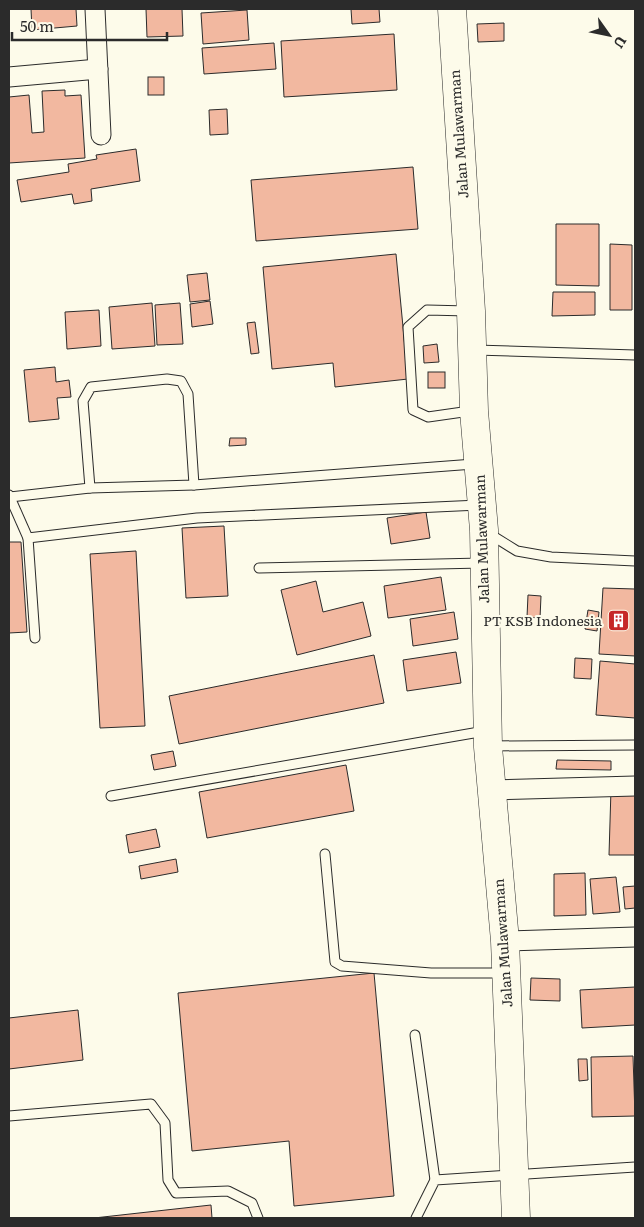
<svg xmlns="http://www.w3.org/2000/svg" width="644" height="1227" viewBox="0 0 644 1227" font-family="Literata,serif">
	<rect width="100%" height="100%" fill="#fdfbea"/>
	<g fill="#f2b8a0" stroke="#2b2b2b">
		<polygon points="31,9 76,9 77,26 32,30"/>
		<polygon points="146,9 182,9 183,36 147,37"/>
		<polygon points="351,9 379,9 380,22 352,24"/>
		<polygon points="247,10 249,40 203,44 201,13"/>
		<polygon points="504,23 504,41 478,42 477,24"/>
		<polygon points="394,34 397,90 284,97 281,41"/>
		<polygon points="274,43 276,69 204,74 202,48"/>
		<rect x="148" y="77" width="16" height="18"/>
		<polygon points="65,90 65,96 81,95 85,158 9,163 9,97 29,95 32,133 44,132 42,91"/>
		<polygon points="227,109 228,134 210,135 209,110"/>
		<polygon points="136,149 140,181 91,189 92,201 74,204 72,194 21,202 17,180 69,172 68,164 97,159 96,155"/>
		<polygon points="413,167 418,229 256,241 251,180"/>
		<polygon points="556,224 599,224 599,286 556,285"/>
		<polygon points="610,244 632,245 632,310 610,310"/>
		<polygon points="396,254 408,379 335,387 333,363 272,369 263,267"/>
		<polygon points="207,273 210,300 190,302 187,275"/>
		<polygon points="553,292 595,292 595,315 552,316"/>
		<polygon points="210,301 213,324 192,327 190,304"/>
		<polygon points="152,303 155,346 112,349 109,307"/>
		<polygon points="180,303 183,344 157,345 155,305"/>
		<polygon points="99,310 101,346 67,349 65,312"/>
		<polygon points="255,322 259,353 251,354 247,323"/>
		<polygon points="437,344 439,362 424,363 423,346"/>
		<polygon points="55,367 56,382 69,380 71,397 57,398 59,419 29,422 24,370"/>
		<rect x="428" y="372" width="17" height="16"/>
		<polygon points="230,438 246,438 246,445 229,446"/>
		<polygon points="426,512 430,538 391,544 387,518"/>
		<polygon points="224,526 228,596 186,598 182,528"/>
		<polygon points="9,542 21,542 27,632 9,633"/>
		<polygon points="136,551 145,726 100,728 90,554"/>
		<polygon points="441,577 446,610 388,618 384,586"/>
		<polygon points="316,581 323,612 363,602 371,636 297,655 281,590"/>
		<polygon points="603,588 635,589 635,656 599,654"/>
		<polygon points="528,595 541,596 540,618 527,617"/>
		<polygon points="588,610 599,612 597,631 585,629"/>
		<polygon points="454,612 458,639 413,646 410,619"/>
		<polygon points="456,652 461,683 407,691 403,660"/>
		<polygon points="374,655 384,703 179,744 169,696"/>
		<polygon points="575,658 592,659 591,679 574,678"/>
		<polygon points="600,661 635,664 635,718 596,715"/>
		<polygon points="173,751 176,766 154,770 151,755"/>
		<polygon points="557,760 611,761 611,770 556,769"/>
		<polygon points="346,765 354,811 207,838 199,792"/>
		<polygon points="611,789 635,789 635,855 609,855"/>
		<polygon points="156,829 160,847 129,853 126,835"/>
		<polygon points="176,859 178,872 141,879 139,866"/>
		<polygon points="585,873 586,915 554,916 554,874"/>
		<polygon points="616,877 620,912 593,914 590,879"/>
		<polygon points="635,886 635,908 625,909 623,887"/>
		<polygon points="374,973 394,1196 294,1206 289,1141 192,1151 178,993"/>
		<polygon points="531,978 560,979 560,1001 530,1000"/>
		<polygon points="635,987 635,1025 582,1028 580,990"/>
		<polygon points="78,1010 83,1060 9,1069 9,1018"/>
		<polygon points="633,1056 635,1116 592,1117 591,1057"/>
		<polygon points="578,1059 587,1059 588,1080 579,1081"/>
		<polygon points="211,1205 212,1218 94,1218"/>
	</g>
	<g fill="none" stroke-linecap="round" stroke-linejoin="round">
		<defs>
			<g id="lane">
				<polyline points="468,311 427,310 408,327 413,410 428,417 470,411"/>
				<polyline points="475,350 635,355"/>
				<polyline points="90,488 194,485 474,464"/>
				<polyline points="9,495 28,538"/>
				<polyline points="10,497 90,488 83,401 91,387 167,379 181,381 188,394 194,485"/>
				<polyline points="488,533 517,551 551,557 635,561"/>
				<polyline points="259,568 482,563"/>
				<polyline points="35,638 28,538 197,518 479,505"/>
				<polyline points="491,746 635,745"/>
				<polyline points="111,796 485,731"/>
				<polyline points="325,854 335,962 342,966 431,973 504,973"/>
				<polyline points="415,1035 435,1180"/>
				<polyline points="9,1116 151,1104 165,1123 168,1180 176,1193 228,1191 252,1203 258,1218"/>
				<polyline points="416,1218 435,1180 635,1167"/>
			</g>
			<g id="street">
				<polyline points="95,9 101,135"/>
				<polyline points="9,77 98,69"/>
				<polyline points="491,790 635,786"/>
				<polyline points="505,941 635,937"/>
			</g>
			<polyline id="highway" points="452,9 471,311 474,411 484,530 488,747 505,941 516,1218"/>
		</defs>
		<use href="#lane" stroke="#2b2b2b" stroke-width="11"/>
		<use href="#street" stroke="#2b2b2b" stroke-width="21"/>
		<use href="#highway" stroke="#2b2b2b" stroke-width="29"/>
		<use href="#lane" stroke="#fdfbea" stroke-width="9"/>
		<use href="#street" stroke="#fdfbea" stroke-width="19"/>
		<use href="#highway" stroke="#fdfbea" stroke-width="28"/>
	</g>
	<defs>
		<symbol id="building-square" viewBox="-11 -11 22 22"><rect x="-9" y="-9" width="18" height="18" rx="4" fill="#c62828" stroke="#fdfbea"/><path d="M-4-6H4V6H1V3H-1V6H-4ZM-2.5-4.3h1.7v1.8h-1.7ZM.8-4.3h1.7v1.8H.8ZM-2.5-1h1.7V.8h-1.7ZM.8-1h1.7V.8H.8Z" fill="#fff"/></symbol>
	</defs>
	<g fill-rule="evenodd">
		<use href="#building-square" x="606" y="608" width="25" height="25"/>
	</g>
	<g text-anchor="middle" stroke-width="4" stroke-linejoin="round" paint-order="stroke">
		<g font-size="14" fill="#2b2b2b" stroke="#fdfbea">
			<text transform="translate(459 134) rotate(-94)" y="5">Jalan Mulawarman</text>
			<text transform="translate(482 539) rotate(-92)" y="5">Jalan Mulawarman</text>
			<text transform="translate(503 943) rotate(-94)" y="5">Jalan Mulawarman</text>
		</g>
		<g font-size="14" fill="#2b2b2b" stroke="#fdfbea" text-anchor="end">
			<text x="602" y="626">PT KSB Indonesia</text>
		</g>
	</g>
	<rect width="644" height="1227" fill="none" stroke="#2b2b2b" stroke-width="20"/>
	<g transform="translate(609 35) rotate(123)" stroke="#fdfbea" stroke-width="4" paint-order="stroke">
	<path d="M0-4L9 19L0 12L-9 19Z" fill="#2b2b2b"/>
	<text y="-8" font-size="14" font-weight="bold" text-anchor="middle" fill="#2b2b2b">U</text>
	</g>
	<path d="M12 32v8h155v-8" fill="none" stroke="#2b2b2b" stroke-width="2.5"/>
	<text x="20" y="32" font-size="15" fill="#2b2b2b" stroke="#fdfbea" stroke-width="4" paint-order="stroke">50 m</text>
</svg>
